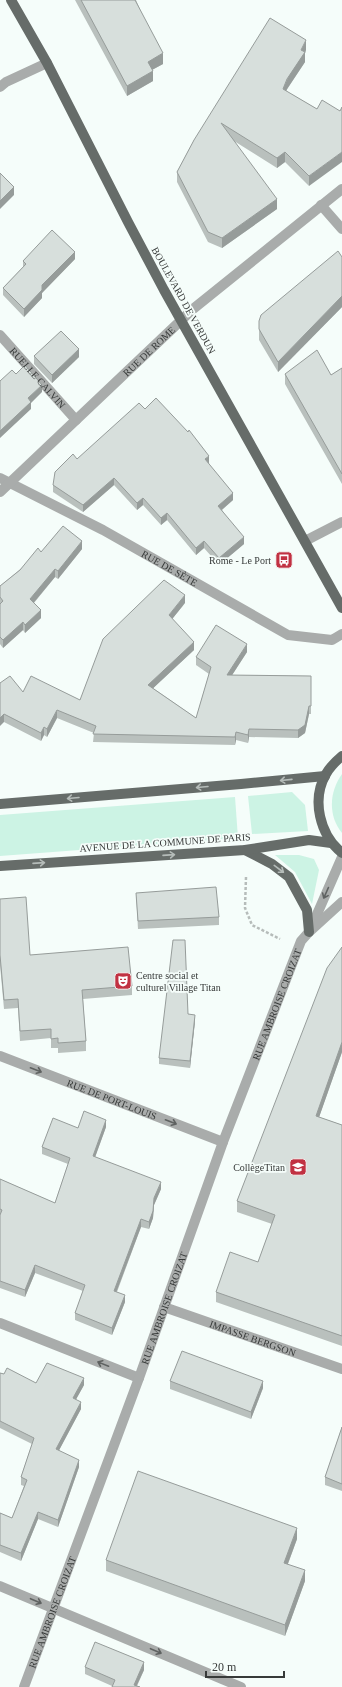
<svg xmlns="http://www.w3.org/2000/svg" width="342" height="1687" viewBox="0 0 342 1687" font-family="'Times New Roman',serif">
	<rect width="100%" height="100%" fill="#f5fdfa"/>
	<g fill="#ccf3e4">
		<path d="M342,774V833C328,816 329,792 342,774Z"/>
		<polygon points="292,792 305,805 308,831 252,834 248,796"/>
		<polygon points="235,797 238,838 0,856 0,815"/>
		<polygon points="275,855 299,855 314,859 319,870 312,904 295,872"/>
	</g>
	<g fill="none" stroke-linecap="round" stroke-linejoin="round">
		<polyline stroke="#b6bcba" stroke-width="2.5" stroke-dasharray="3 2" stroke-linecap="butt" points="246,877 245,908 252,925 280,939"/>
		<g stroke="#a9acab" stroke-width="10">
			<polyline points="0,87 6,82 47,63"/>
			<polyline points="321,205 342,229"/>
			<path id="s1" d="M0,335L76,420"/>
			<path id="s2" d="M0,478L103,530L288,635L332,640L342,634"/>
			<path id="s3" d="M0,492L193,309L342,189"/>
			<polyline points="305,541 342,522"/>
			<polyline points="311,928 342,857"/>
			<path id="s4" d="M0,1056L223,1142"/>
			<path id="s5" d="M164,1307L342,1369"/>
			<polyline points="0,1323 139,1378"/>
			<polyline points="0,1586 241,1687"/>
			<path id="s6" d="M24,1687L139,1378L223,1142L301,941L309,932L342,902"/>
		</g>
		<g stroke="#666c69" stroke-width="10">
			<polyline points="11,0 47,63 128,222 164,290 342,608"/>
			<path d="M342,756C336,761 330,767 326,774C311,800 320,835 342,853"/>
			<polyline points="0,804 241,784 325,776"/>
			<polyline points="245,850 272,864 289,877 307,910 309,932"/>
			<polyline points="0,866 245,850 309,840 331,843"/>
		</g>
	</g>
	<g fill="#b9c0bd">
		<polygon points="75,0 136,0 163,64 152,70 153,81 127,96"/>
		<polygon points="306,50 305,53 305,62 286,91 317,109 309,186 285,162 277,168 234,141 277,209 222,248 208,242 177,182 177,172 194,140"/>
		<polygon points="342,257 342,307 278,372 259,340 259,321"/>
		<polygon points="75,259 42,293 42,298 24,317 3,295 3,288 23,267 23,261"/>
		<polygon points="34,356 79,357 52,383 34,364"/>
		<polygon points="342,368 342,484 285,384 285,374 331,375"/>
		<polygon points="145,409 188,432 233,500 222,510 244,544 219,565 204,548 196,555 167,520 161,525 143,505 137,510 114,485 83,512 53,492 53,485 77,459"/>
		<polygon points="82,549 58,579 55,577 34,603 41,618 25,633 23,630 3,648 0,644 0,586 41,552"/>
		<polygon points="185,603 172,619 194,650 153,688 196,718 209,674 196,665 196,657 247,652 232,675 311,676 311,714 309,714 305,733 298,738 249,737 248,743 236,740 235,745 93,742 94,733 57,718 47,737 44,735 41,741 4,722 0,683 23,692 80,700"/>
		<polygon points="136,893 219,917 219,925 138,929"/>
		<polygon points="0,899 30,955 132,986 132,995 83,999 86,1041 86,1051 58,1053 58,1048 51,1048 51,1038 20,1041 18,1008 4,1009 0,965"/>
		<polygon points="342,947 342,1052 319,1117 342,1125 342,1346 216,1302 216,1292 258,1262 272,1224 237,1212 237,1201"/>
		<polygon points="188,1014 195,1021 190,1068 159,1064 159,1058"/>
		<polygon points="106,1127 95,1157 161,1189 154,1205 153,1218 149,1229 141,1227 117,1292 125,1302 112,1335 75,1320 75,1313 83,1291 35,1273 25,1297 0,1288 0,1179 55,1203 68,1164 42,1154 42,1147 78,1128"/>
		<polygon points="0,1373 36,1383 84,1385 76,1399 81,1409 59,1450 79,1467 58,1527 38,1519 21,1561 0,1552 0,1513 12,1518 24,1486 21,1485 21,1477 32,1444 0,1428"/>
		<polygon points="170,1381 263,1388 251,1419 170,1389"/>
		<polygon points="342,1427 342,1491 325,1485 325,1477"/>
		<polygon points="297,1539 288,1564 305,1581 285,1636 106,1571 106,1560"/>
		<polygon points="85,1667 144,1670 137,1686 112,1686 85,1674"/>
	</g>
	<g fill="#969c9a">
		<polygon points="306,40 306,50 305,53 305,62 287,89 283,99 283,89 301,50"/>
		<polygon points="163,53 163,64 148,72 148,62"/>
		<polygon points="153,71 153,81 127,96 127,86"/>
		<polygon points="285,152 285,162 277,168 277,158"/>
		<polygon points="342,152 342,162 309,186 309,176"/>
		<polygon points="14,187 14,195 0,209 0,201"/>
		<polygon points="277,199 277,209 222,248 222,238"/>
		<polygon points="75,252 75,259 42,293 42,298 24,317 24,309 42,285"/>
		<polygon points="342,296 342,307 278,372 278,362"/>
		<polygon points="79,349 79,357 52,383 52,375"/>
		<polygon points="42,385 42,392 31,403 31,409 0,438 0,431 28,398"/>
		<polygon points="209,456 209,463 205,466 205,459"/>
		<polygon points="114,478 114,485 83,512 83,505"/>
		<polygon points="233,493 233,500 218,513 218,506"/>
		<polygon points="143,498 143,505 137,510 137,503"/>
		<polygon points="167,513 167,520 161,525 161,518"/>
		<polygon points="244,537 244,544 219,565 219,558"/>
		<polygon points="82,541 82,549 58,579 58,571"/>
		<polygon points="204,541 204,548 196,555 196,548"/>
		<polygon points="55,569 55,577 30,607 30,599"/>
		<polygon points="185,595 185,603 169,623 169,615"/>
		<polygon points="41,610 41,618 25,633 25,625"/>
		<polygon points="23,622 23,630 3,648 3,640"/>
		<polygon points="194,642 194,650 148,693 148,685"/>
		<polygon points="247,644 247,652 227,683 227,675"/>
		<polygon points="309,706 309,714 305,733 298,738 298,730"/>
		<polygon points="57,710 57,718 47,737 47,729"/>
		<polygon points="4,714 4,722 0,726 0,718"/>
		<polygon points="44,727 44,735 41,741 41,733"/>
		<polygon points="249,729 249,737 248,743 248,735"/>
		<polygon points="236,732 236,740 235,745 235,737"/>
		<polygon points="195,1015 195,1021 190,1068 190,1061"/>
		<polygon points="342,1042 342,1052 316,1126 316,1116"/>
		<polygon points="106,1120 106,1127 93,1163 93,1156"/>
		<polygon points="161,1182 161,1189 154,1205 153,1218 149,1229 149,1222 154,1198"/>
		<polygon points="141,1219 141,1227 114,1298 114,1291"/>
		<polygon points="35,1265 35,1273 25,1297 25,1290"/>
		<polygon points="125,1295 125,1302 112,1335 112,1328"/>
		<polygon points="84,1378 84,1385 73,1405 73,1398"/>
		<polygon points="263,1381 263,1388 251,1419 251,1412"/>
		<polygon points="81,1402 81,1409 56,1456 56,1449"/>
		<polygon points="79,1460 79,1467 58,1527 58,1520"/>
		<polygon points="38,1512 38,1519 21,1561 21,1553"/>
		<polygon points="297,1528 297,1539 284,1574 284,1563"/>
		<polygon points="305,1570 305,1581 285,1636 285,1625"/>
		<polygon points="144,1662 144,1670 136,1687 134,1685"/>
	</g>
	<g fill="#d7dfdc" stroke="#969c9a">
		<polygon points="81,0 135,0 163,53 148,62 153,71 127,86"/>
		<polygon points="270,18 306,40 301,50 305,52 287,79 283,89 317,109 322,100 340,111 342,107 342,152 309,176 285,152 277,158 221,123 277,199 222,238 208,232 177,172 194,140"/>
		<polygon points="0,173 14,187 0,201"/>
		<polygon points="52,230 75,252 42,285 42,290 24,309 3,288 26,264 23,261"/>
		<polygon points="338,251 342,257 342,296 278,362 259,329 259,321 261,315"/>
		<polygon points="61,331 79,349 52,375 34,356"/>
		<polygon points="317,350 331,375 342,368 342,474 285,374"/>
		<polygon points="25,365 42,385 28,398 31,402 0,431 0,381 12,370 16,374"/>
		<polygon points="156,398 188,432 189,430 209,456 205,459 233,493 218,506 244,537 219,558 204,541 196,548 167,513 161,518 143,498 137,503 114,478 83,505 53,485 55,472 73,454 77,459 139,403 145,409"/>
		<polygon points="63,526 82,541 58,571 55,569 30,599 41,610 25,625 23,622 3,640 0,637 0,604 3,601 0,597 0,586 20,570 38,548 41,552"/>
		<polygon points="164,580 185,595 169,615 194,642 148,685 196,718 211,667 196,657 216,625 247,644 227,675 311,676 311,706 309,706 305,725 298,730 249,729 248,735 236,732 235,737 93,734 96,726 57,710 47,729 44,727 41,733 4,714 0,718 0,683 10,676 23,692 31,676 80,700 103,639"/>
		<polygon points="216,887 219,917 138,921 136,893"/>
		<polygon points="26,897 30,955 128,947 132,986 82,990 86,1041 58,1043 58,1038 51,1039 51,1029 20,1031 18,999 4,1000 0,955 0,899"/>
		<polygon points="173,940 185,940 188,1014 195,1015 190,1061 159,1058"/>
		<polygon points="342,947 342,1042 316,1116 342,1125 342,1336 216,1292 230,1252 258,1262 275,1215 237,1201 327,968"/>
		<polygon points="84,1111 106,1120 93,1156 161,1182 154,1198 153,1211 149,1222 141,1219 114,1291 125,1295 112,1328 75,1313 85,1285 35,1265 25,1290 0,1281 0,1215 2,1210 0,1209 0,1179 55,1203 70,1158 42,1147 53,1118 78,1128"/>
		<polygon points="182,1351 263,1381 251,1412 170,1381"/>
		<polygon points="47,1363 84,1378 73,1398 81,1402 56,1449 79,1460 58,1520 38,1512 21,1553 0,1545 0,1513 12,1518 27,1480 21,1477 34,1438 0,1421 0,1373 4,1374 7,1368 36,1383"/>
		<polygon points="342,1427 342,1484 325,1477"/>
		<polygon points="138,1471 297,1528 284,1563 305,1570 285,1625 106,1560"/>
		<polygon points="95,1642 144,1662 134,1685 140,1687 112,1687 115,1680 85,1667"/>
	</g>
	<defs><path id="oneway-shaft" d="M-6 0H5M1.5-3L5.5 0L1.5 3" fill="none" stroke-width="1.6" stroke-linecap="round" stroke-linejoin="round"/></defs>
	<g stroke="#b5bcb9">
		<use href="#oneway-shaft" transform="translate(286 780) rotate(174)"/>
		<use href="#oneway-shaft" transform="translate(202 787) rotate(175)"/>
		<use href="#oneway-shaft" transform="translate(73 798) rotate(175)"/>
		<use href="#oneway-shaft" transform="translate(169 855) rotate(-4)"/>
		<use href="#oneway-shaft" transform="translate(39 863) rotate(-4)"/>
		<use href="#oneway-shaft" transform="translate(279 869) rotate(37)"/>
	</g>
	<g stroke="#5f6261">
		<use href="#oneway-shaft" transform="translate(326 893) rotate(114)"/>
		<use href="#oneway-shaft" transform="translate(36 1070) rotate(21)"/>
		<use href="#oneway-shaft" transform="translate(171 1122) rotate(21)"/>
		<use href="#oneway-shaft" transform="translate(103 1364) rotate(-158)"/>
		<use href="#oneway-shaft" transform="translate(36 1601) rotate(23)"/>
		<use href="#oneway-shaft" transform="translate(156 1651) rotate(23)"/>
	</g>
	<defs>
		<symbol id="bus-square" viewBox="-11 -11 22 22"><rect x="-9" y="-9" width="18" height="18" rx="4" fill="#c13142" stroke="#f5fdfa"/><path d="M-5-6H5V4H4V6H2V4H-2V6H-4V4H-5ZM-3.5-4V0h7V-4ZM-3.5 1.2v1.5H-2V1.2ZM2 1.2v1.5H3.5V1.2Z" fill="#fff"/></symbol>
		<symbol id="theatre-square" viewBox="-11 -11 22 22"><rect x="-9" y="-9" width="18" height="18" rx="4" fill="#c13142" stroke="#f5fdfa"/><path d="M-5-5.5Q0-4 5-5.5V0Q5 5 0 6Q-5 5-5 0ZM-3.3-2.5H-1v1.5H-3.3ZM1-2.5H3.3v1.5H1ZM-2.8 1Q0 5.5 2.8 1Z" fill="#fff"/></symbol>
		<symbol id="school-square" viewBox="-11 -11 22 22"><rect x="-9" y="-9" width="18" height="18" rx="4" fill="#c13142" stroke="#f5fdfa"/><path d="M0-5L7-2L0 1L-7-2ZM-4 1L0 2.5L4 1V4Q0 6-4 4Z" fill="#fff"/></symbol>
	</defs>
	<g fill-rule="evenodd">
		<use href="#bus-square" x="274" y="550" width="20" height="20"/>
		<use href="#theatre-square" x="113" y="971" width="20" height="20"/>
		<use href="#school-square" x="288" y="1157" width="20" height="20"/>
	</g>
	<g text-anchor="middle" stroke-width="3.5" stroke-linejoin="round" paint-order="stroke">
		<g font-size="10" fill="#373a39" stroke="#f5fdfa">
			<text transform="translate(184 300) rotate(61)" y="4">BOULEVARD DE VERDUN</text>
			<text dy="4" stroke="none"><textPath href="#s3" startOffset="205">RUE DE ROME</textPath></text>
			<text dy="4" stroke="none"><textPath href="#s1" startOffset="57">RUELLE CALVIN</textPath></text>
			<text dy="4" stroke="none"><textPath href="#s2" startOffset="192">RUE DE SÈTE</textPath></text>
			<text transform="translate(165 842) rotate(-4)" y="4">AVENUE DE LA COMMUNE DE PARIS</text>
			<text dy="4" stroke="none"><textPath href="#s6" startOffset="728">RUE AMBROISE CROIZAT</textPath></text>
			<text dy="4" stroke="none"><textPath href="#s4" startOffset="120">RUE DE PORT-LOUIS</textPath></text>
			<text dy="4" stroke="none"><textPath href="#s6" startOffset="404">RUE AMBROISE CROIZAT</textPath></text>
			<text dy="4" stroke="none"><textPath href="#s5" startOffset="94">IMPASSE BERGSON</textPath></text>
			<text dy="4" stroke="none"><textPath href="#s6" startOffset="80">RUE AMBROISE CROIZAT</textPath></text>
		</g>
		<g font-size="10" fill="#373a39" stroke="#f5fdfa" text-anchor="end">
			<text x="271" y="564">Rome - Le Port</text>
			<text x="136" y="979" text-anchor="start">Centre social et<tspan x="136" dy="12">culturel Village Titan</tspan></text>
			<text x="285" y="1171">CollègeTitan</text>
		</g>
	</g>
	<path d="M206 1671v6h78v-6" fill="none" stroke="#373a39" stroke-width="2"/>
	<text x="212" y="1671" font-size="12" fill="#373a39" stroke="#f5fdfa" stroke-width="3" paint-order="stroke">20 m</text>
</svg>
